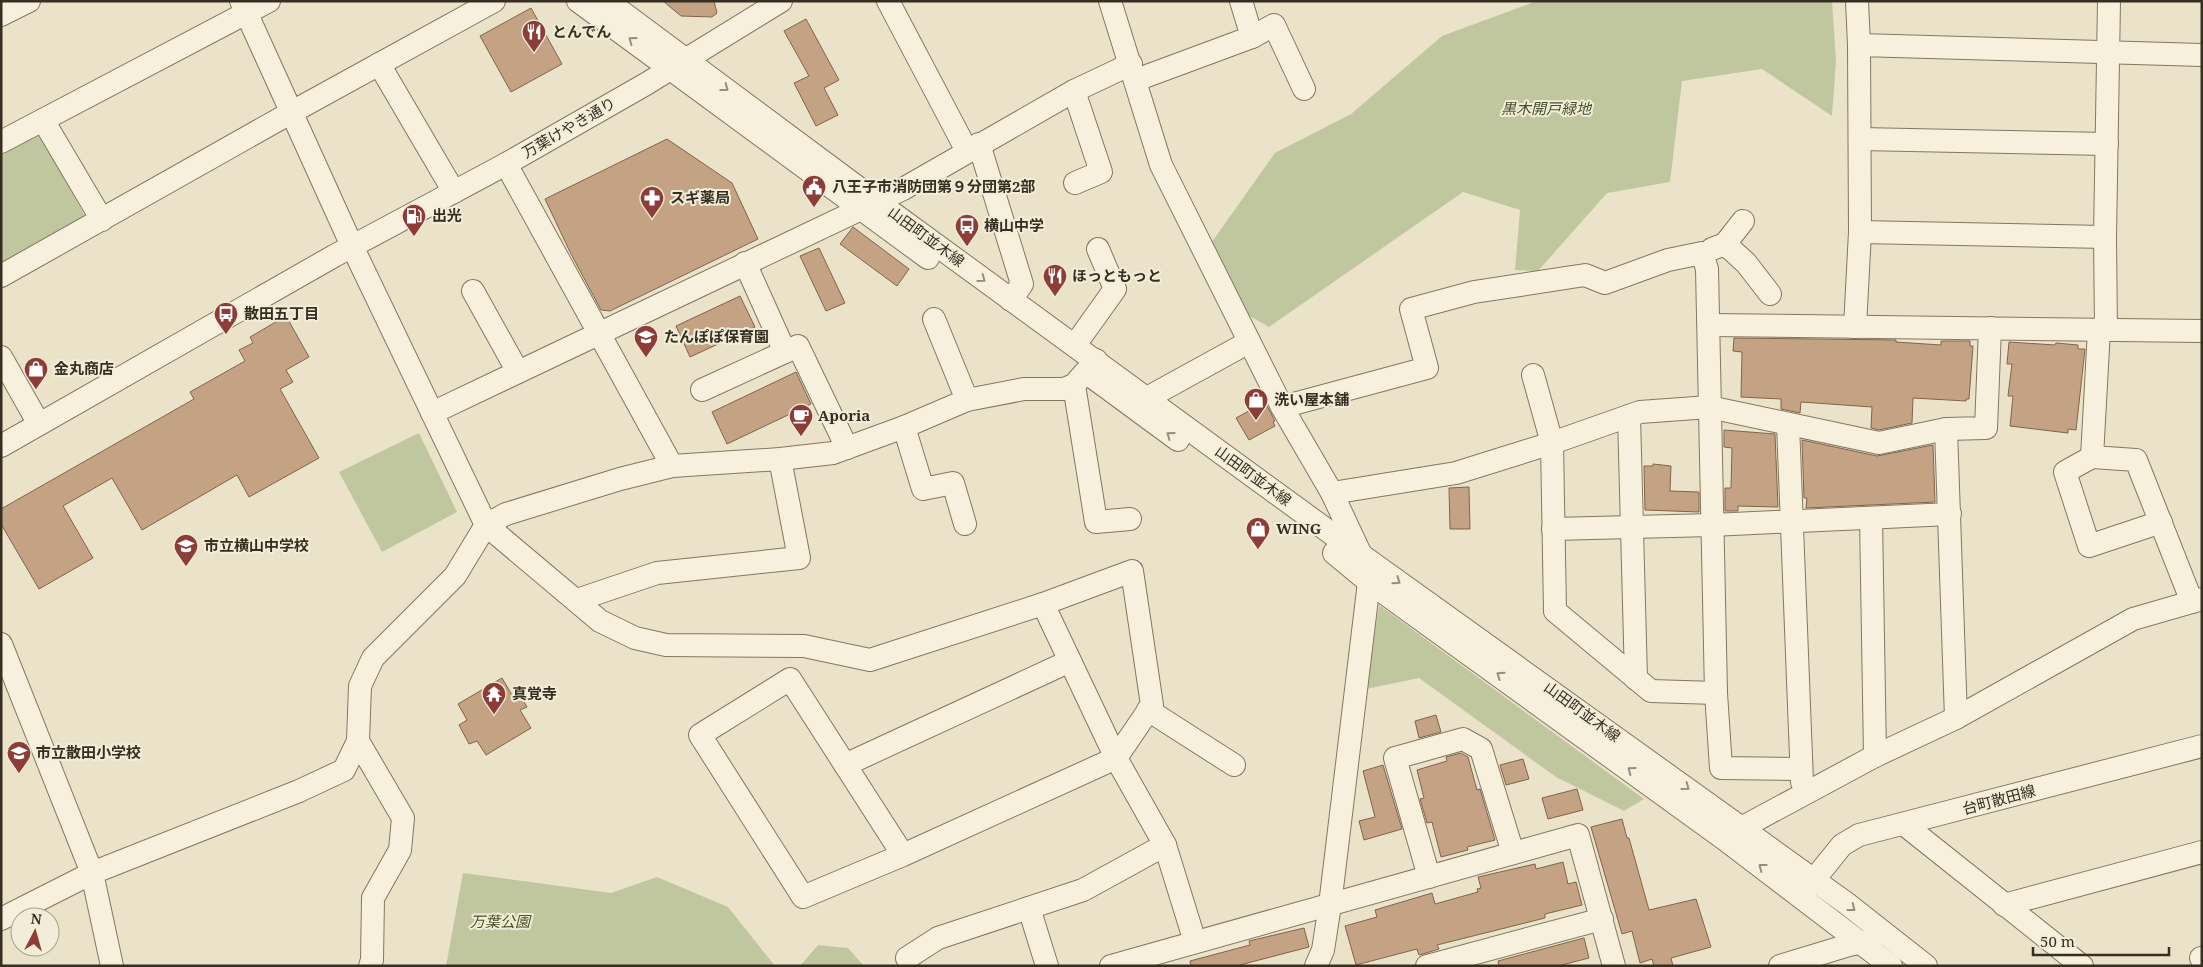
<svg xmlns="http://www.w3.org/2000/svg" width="2203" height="967" viewBox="0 0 2203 967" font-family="'Noto Serif','Noto Sans JP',serif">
	<rect width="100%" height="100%" fill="#eae3ca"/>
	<g fill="#c0c79f">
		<polygon points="1537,1 1832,1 1836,61 1832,116 1762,69 1682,81 1670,182 1607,193 1538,271 1515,270 1520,210 1463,192 1269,327 1234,307 1209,246 1275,153 1351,114 1442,36"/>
		<polygon points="38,130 86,218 1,263 1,150"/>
		<polygon points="419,433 457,512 382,552 339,472"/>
		<polygon points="1379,605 1644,799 1624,811 1556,777 1419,678 1366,689"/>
		<polygon points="463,873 611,893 657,877 728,907 775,966 446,966"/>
		<polygon points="818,945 848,948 864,966 800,966"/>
	</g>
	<g fill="#c4a384" stroke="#826349">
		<polygon points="663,1 714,1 717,13 712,17 681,16"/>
		<polygon points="531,8 562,64 511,92 480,36"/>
		<polygon points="806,19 839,80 824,88 838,115 816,126 794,83 809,76 784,31"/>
		<polygon points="667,139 732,183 758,239 610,311 601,310 570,252 545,199"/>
		<polygon points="853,227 909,269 897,286 840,244"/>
		<polygon points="819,248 845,303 826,311 800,256"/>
		<polygon points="740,296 755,327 690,357 676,326"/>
		<polygon points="286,316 309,357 286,370 293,382 280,389 319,458 249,497 237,475 142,530 112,478 63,506 93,558 39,589 1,524 1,509 194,399 190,392 245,361 239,350 253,343 250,337"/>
		<polygon points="1734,338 1896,340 1896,342 1941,345 1941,341 1970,341 1970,346 1973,346 1969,399 1966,399 1966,401 1913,398 1912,423 1879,430 1871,428 1872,407 1801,402 1800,413 1781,409 1781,399 1741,397 1742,352 1733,351"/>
		<polygon points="2009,342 2055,345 2056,343 2078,345 2078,349 2085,349 2076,430 2068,429 2068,433 2010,426 2013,396 2008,396 2012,364 2007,364"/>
		<polygon points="796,372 811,404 727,444 712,412"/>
		<polygon points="1265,402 1275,421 1273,422 1275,426 1249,440 1236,418"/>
		<polygon points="1724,430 1775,434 1778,507 1738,506 1738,511 1725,511 1725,488 1731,488 1732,448 1724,447"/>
		<polygon points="1802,440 1877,456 1933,445 1935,502 1806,508 1807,498 1804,498"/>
		<polygon points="1653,464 1671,466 1670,491 1699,492 1699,512 1645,510 1644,466 1653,466"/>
		<polygon points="1469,487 1470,529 1450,529 1449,488"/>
		<polygon points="502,678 512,695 518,691 527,707 520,710 531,728 486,755 477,741 469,744 459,725 467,720 458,704"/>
		<polygon points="1436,715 1441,732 1419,738 1415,721"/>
		<polygon points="1461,753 1468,757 1477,790 1480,789 1495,840 1467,847 1468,850 1441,857 1432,822 1427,823 1420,799 1424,798 1417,770 1447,761 1446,757"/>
		<polygon points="1523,759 1529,779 1506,785 1500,765"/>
		<polygon points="1383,765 1402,829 1364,840 1359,821 1375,817 1363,771"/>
		<polygon points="1577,789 1583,810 1548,819 1542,798"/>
		<polygon points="1622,819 1627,838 1629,838 1649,910 1696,899 1711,947 1671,958 1673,966 1654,966 1652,959 1640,963 1632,931 1622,934 1591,827"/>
		<polygon points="1563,862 1568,884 1576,882 1582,905 1545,914 1545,918 1437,945 1439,949 1423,954 1419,955 1417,949 1356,965 1345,926 1377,917 1375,910 1432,893 1435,904 1478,892 1477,889 1481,888 1478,877 1535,864 1536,869"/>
		<polygon points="1304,928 1309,947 1236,966 1191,966 1190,961 1250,945 1249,941"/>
		<polygon points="1584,938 1589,958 1558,966 1499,966 1498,961"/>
	</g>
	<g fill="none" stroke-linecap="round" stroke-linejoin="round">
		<defs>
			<g id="minor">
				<polyline points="241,1 352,246 486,525 600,621 635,638 666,645 804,646 870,660 1043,604 1132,571 1152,705 1116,758 903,855 790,679 700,735 803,897 903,855"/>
				<polyline points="578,1 928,258"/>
				<polyline points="607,1 876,201 1361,555 1846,903 1926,966"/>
				<polyline points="888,1 967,151"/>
				<polyline points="1110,1 1161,165 1282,407 1332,493 1361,555 1369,582 1330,905 1323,950 1316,966"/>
				<polyline points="1857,1 1859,45"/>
				<polyline points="1,15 29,1"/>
				<polyline points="1252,37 1274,25 1304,89"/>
				<polyline points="379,64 454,192"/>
				<polyline points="1136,80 1252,37 1241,1"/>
				<polyline points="1074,91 1101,172 1075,183"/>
				<polyline points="43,120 102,220"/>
				<polyline points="1860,139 2107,144"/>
				<polyline points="1,142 269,1"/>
				<polyline points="979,144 1022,284 1011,300"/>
				<polyline points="506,164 672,466"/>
				<polyline points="1860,232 2105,237"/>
				<polyline points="1725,244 1746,263 1770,294"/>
				<polyline points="1712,249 1725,244 1743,221"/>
				<polyline points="745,263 785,352"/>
				<polyline points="1,276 292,112 494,1"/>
				<polyline points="473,291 518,372"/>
				<polyline points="934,319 967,400"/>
				<polyline points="1709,325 2202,331"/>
				<polyline points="1855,327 1860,232 1859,45 2202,55"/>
				<polyline points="2099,330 2092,457 2136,460 2192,602"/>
				<polyline points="2106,330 2105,237 2109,1"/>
				<polyline points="1075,345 1115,289 1098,249"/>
				<polyline points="1,357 39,424"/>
				<polyline points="1533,375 1552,443 1555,611 1651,691 1716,693"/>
				<polyline points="1091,376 1178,440"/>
				<polyline points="1074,385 1096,522 1130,519"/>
				<polyline points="702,390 798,346 847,448"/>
				<polyline points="1137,407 1147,398 1249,342"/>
				<polyline points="1282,407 1427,368 1411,309 1474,292 1585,275 1605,283 1668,260 1702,253 1707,269 1716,693 1721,768 1800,769"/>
				<polyline points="432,413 903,189 1074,91 1131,64"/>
				<polyline points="1629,416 1636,679"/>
				<polyline points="1788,424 1802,782"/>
				<polyline points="904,427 923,489 953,483 965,524"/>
				<polyline points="1946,429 1956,718"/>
				<polyline points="1,446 334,256 506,164 646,84 781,1"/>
				<polyline points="2092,457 2065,472 2089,546 2161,522"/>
				<polyline points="1332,493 1456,473 1552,443 1640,412 1709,407 1879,443 1946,429 1986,428 1990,328"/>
				<polyline points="1871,518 1875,756"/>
				<polyline points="1553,529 1712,525 1950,514"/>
				<polyline points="1334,553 1369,582 1723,838 1891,966"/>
				<polyline points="577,600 657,573 799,558 780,459"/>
				<polyline points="1043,604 1116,758 1165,845 1195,942"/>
				<polyline points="1,644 92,873 1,919"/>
				<polyline points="1148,710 1234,765"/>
				<polyline points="358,741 403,818 400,850 373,898 372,960 370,966"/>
				<polyline points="845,765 1070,661"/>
				<polyline points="1905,825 2082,966"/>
				<polyline points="1730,834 1875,756 1956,718 2133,619 2202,599"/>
				<polyline points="1429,877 1395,758 1463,739 1481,749 1513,853"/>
				<polyline points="1804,892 1842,845 1859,835 2202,746"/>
				<polyline points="2004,905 2202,852"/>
				<polyline points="1029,908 1047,966"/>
				<polyline points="907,958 938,938 1083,890 1165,845"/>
				<polyline points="2201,958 2202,958"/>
				<polyline points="112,966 92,873 299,791 344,770 358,741 360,686 373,658 455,576 486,525 506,514 620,479 672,466 780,459 833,453 904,427 967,400 1024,389 1064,389 1074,385 1096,360"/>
				<polyline points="1111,966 1578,835 1614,966"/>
				<polyline points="1427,966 1602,919"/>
				<polyline points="1780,966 1849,945 1871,941"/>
			</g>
		</defs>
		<use href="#minor" stroke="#857660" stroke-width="24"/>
		<use href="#minor" stroke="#f6f0dd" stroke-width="22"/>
	</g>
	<defs><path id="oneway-chevron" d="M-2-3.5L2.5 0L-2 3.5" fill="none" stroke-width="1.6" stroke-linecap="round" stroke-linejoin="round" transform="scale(1.25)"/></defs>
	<g stroke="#968f80">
		<use href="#oneway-chevron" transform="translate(632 40) rotate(-144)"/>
		<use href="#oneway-chevron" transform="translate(725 88) rotate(37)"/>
		<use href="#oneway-chevron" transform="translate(982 279) rotate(36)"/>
		<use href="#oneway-chevron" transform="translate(1170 435) rotate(-144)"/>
		<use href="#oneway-chevron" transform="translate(1397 581) rotate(35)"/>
		<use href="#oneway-chevron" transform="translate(1500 675) rotate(-145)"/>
		<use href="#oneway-chevron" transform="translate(1631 770) rotate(-144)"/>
		<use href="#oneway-chevron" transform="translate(1686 787) rotate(36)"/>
		<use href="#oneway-chevron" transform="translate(1762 867) rotate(-143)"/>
		<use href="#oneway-chevron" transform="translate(1852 908) rotate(38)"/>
	</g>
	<defs>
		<symbol id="restaurant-pin" viewBox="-11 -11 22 30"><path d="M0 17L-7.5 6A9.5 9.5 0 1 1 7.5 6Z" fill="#8e3c37" stroke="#f2edd9"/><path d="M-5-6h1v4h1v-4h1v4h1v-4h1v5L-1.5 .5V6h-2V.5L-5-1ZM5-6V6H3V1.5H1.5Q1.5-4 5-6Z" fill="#fff"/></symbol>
		<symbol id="civic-pin" viewBox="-11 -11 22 30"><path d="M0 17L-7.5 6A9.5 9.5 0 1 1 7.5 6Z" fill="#8e3c37" stroke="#f2edd9"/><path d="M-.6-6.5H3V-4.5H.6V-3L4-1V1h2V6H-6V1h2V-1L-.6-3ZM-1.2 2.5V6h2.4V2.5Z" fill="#fff"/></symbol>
		<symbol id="pharmacy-pin" viewBox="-11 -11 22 30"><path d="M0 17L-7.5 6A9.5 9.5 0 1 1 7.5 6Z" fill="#8e3c37" stroke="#f2edd9"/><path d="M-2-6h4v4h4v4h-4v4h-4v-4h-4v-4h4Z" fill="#fff"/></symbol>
		<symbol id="fuel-pin" viewBox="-11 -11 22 30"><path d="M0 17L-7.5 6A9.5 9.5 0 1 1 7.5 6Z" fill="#8e3c37" stroke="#f2edd9"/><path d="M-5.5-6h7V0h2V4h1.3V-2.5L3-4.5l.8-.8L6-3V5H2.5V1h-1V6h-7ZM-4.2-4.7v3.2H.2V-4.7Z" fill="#fff"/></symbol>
		<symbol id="bus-pin" viewBox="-11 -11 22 30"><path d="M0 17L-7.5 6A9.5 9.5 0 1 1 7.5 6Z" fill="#8e3c37" stroke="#f2edd9"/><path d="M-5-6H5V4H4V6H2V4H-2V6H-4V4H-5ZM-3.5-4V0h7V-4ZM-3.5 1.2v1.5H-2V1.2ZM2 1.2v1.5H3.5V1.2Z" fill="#fff"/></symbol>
		<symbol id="school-pin" viewBox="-11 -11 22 30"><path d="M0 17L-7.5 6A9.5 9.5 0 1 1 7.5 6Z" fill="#8e3c37" stroke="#f2edd9"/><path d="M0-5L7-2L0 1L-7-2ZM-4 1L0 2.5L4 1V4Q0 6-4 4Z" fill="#fff"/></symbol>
		<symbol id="shop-pin" viewBox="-11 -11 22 30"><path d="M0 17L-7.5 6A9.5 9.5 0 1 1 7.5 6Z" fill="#8e3c37" stroke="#f2edd9"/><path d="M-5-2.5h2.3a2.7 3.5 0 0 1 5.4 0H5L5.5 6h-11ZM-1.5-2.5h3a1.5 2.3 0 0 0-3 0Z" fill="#fff"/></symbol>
		<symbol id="cafe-pin" viewBox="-11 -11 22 30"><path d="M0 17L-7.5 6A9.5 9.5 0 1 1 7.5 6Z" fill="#8e3c37" stroke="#f2edd9"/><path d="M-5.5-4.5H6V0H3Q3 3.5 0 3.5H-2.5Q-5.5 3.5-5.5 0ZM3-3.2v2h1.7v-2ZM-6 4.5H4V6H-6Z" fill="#fff"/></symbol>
		<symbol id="temple-pin" viewBox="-11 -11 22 30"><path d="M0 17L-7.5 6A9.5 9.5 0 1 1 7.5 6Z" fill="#8e3c37" stroke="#f2edd9"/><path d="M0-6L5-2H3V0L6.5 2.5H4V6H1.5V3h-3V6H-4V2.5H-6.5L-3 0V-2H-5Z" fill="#fff"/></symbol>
	</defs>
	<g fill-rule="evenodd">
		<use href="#restaurant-pin" x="520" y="18" width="28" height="38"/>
		<use href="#civic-pin" x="800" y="173" width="28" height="38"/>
		<use href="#pharmacy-pin" x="638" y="184" width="28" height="38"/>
		<use href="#fuel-pin" x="400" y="202" width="28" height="38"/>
		<use href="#bus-pin" x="953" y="212" width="28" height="38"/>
		<use href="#restaurant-pin" x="1041" y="262" width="28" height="38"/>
		<use href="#bus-pin" x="212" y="300" width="28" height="38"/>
		<use href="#school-pin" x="632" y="323" width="28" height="38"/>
		<use href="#shop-pin" x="22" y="355" width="28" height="38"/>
		<use href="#shop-pin" x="1242" y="386" width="28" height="38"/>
		<use href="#cafe-pin" x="787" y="402" width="28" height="38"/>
		<use href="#shop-pin" x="1244" y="515" width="28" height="38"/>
		<use href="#school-pin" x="172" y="532" width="28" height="38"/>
		<use href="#temple-pin" x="480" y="680" width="28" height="38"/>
		<use href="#school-pin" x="5" y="739" width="28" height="38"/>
	</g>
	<g text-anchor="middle" stroke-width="4" stroke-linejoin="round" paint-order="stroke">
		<g font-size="15" font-weight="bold" fill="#372e22" stroke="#f2edd9" text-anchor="start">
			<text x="552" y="37">とんでん</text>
			<text x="832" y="192">八王子市消防団第９分団第2部</text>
			<text x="670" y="203">スギ薬局</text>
			<text x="432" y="221">出光</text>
			<text x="984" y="231">横山中学</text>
			<text x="1072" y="281">ほっともっと</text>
			<text x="244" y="319">散田五丁目</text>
			<text x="664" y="342">たんぽぽ保育園</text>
			<text x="54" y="374">金丸商店</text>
			<text x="1274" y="405">洗い屋本舗</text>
			<text x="818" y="421">Aporia</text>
			<text x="1276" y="534">WING</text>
			<text x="204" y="551">市立横山中学校</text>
			<text x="512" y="699">真覚寺</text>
			<text x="36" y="758">市立散田小学校</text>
		</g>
		<g font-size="15" font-style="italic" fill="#45512b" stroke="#f2edd9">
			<text x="1546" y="114">黒木開戸緑地</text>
			<text x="500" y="927">万葉公園</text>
		</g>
		<g font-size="15" fill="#372e22" stroke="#f2edd9">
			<text transform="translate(569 128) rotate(-30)" y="5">万葉けやき通り</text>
			<text transform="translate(926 237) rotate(36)" y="5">山田町並木線</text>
			<text transform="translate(1253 476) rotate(36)" y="5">山田町並木線</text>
			<text transform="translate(1582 712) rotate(36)" y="5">山田町並木線</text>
			<text transform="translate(1999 800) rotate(-15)" y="5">台町散田線</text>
		</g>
	</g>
	<rect width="2203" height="967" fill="none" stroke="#372e22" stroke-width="5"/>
	<g transform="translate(35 932) rotate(6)"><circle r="24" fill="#f2edd9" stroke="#a7a190"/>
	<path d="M0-4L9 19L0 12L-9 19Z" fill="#8e3c37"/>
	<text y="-8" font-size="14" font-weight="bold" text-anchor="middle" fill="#372e22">N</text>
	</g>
	<path d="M2033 947v8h136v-8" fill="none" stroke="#372e22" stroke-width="2.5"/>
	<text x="2040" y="947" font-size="15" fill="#372e22" stroke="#f2edd9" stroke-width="4" paint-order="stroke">50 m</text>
</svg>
